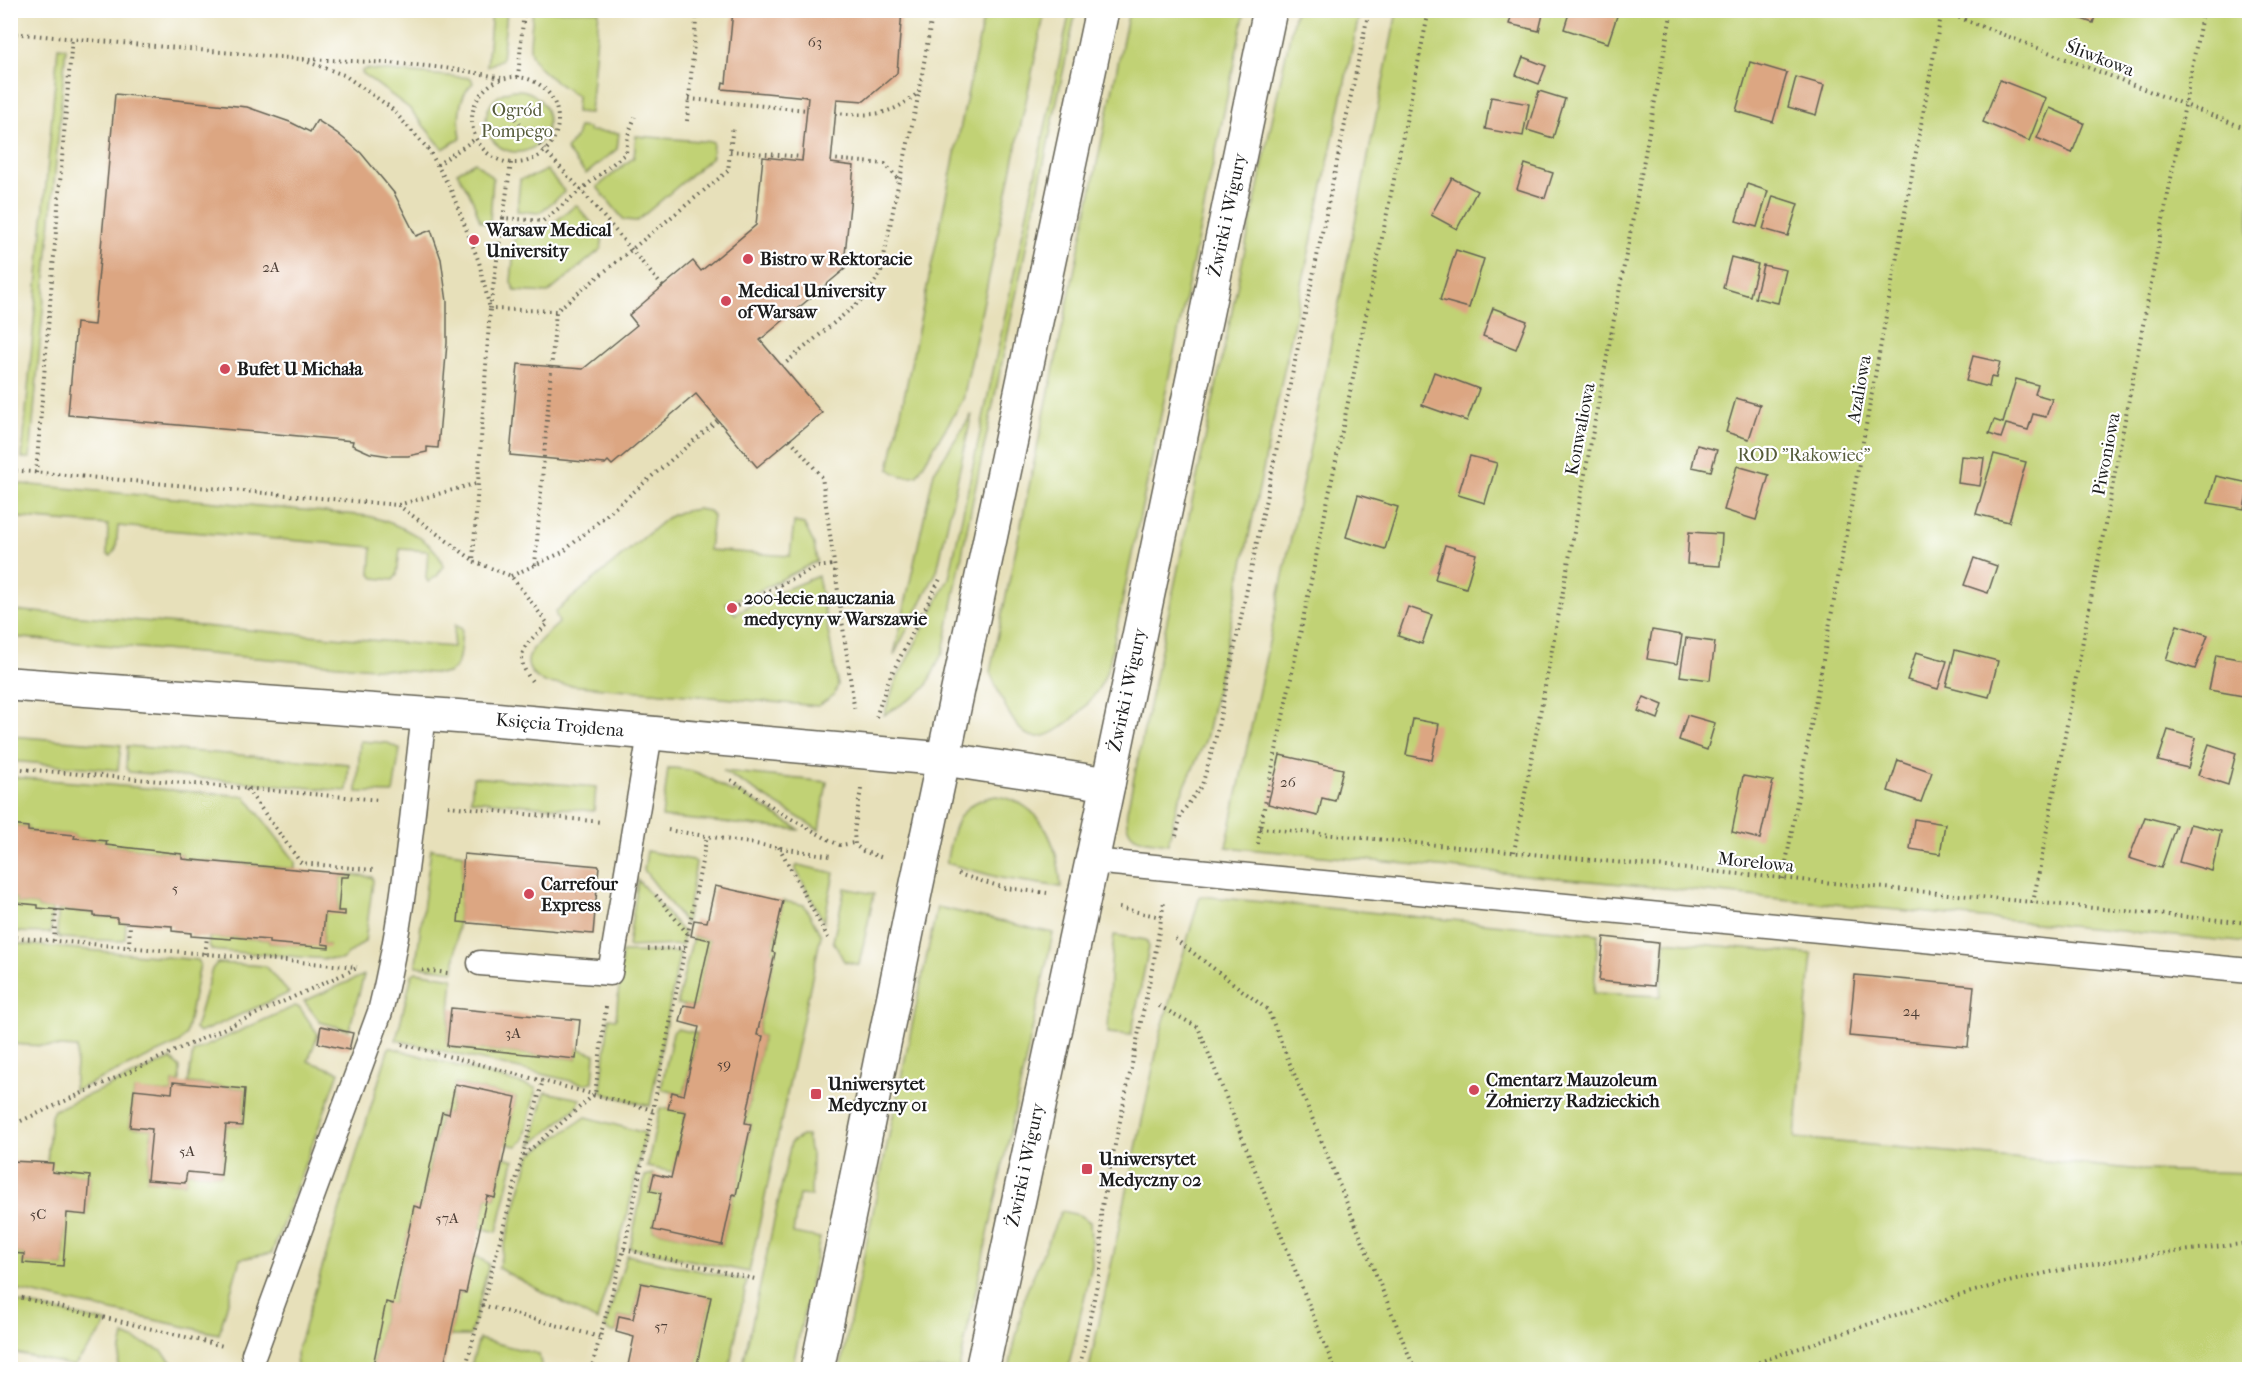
<svg xmlns="http://www.w3.org/2000/svg" width="2260" height="1380" viewBox="0 0 2260 1380" font-family="'IM FELL French Canon',serif">
	<rect width="100%" height="100%" fill="#fff"/>
	<filter id="ink" filterUnits="userSpaceOnUse"><feTurbulence type="fractalNoise" baseFrequency=".0167" numOctaves="2"/><feDisplacementMap in="SourceGraphic" scale="12" xChannelSelector="R" yChannelSelector="G"/><feConvolveMatrix kernelMatrix="1 2 1 2 8 2 1 2 1" color-interpolation-filters="sRGB"/></filter>
	<filter id="wash" filterUnits="userSpaceOnUse"><feTurbulence type="fractalNoise" baseFrequency=".008" numOctaves="4" result="noise"/><feDisplacementMap in="SourceGraphic" scale="24" xChannelSelector="R" yChannelSelector="G"/><feGaussianBlur stdDeviation="1.35" result="paint"/><feColorMatrix in="noise" values="0 0 0 0 0 0 0 0 0 0 0 0 0 0 0 0 0 1.4 0 .05"/><feComposite in="paint" operator="in"/></filter>
	<g filter="url(#wash)">
		<rect width="100%" height="100%" fill="#e7e0ba"/>
		<g fill="#c1d275" stroke="#6e7748" stroke-width="1.5">
			<path d="M985,10L1045,11L963,400L917,475C904,478 899,476 889,469Z"/>
			<polygon points="492,11 507,11 502,59 487,67"/>
			<path d="M533,11H599L590,113L576,112L577,96C562,86 532,69 530,49C530,37 532,23 533,11Z"/>
			<polygon points="1070,11 1076,11 971,509 943,652 926,687 914,697 884,715 895,683 949,578"/>
			<path d="M1129,11H1245L1109,665C1106,672 1104,680 1100,686C1090,705 1052,746 1028,735C1012,728 997,688 990,672Z"/>
			<path d="M1295,11H1360L1206,739L1177,804L1168,844C1144,840 1123,843 1127,811Z"/>
			<polygon points="1397,11 2249,11 2249,943 1226,847 1314,428"/>
			<polygon points="58,47 66,48 30,458 22,458"/>
			<path d="M365,69L471,78L473,83C458,96 458,120 461,138L443,149L409,108L362,73V71Z"/>
			<circle cx="517" cy="121" r="31"/>
			<polygon points="579,127 588,128 589,131 619,133 617,149 586,174 566,150 576,137"/>
			<polygon points="636,136 713,142 712,157 637,221 624,220 597,187 634,157"/>
			<polygon points="475,162 493,178 490,221 486,224 480,221 472,198 457,172"/>
			<polygon points="547,170 565,192 539,213 517,211 520,179 534,176"/>
			<polygon points="576,205 603,236 601,249 548,293 515,291 511,282 516,225 547,228"/>
			<polygon points="972,414 937,571 894,655 934,472"/>
			<path d="M10,483L368,516C392,522 439,540 443,567L437,576L428,582L426,578L428,551L400,549L397,575L393,580L374,578L370,573L372,547L118,526L116,548L111,556L107,554L108,525L11,517Z"/>
			<path d="M697,509L709,511L713,516L709,550L790,556L794,522L804,524L814,544L817,561L755,593L726,603L735,614L762,599L818,576L838,685L834,695L818,706L545,683C508,663 540,641 559,623L555,612L667,518L680,512Z"/>
			<path d="M10,610L453,647L455,625L462,629C460,644 463,672 443,674L11,637Z"/>
			<polygon points="11,736 121,745 118,770 11,761"/>
			<polygon points="360,741 388,743 400,749 393,793 357,792"/>
			<polygon points="127,746 349,764 347,791 129,772 126,768"/>
			<path d="M668,768C697,768 709,778 733,793L735,790L800,830L662,817Z"/>
			<polygon points="723,771 827,782 819,830"/>
			<polygon points="10,777 245,796 295,861 295,869 182,859 182,854 106,845 106,841 74,838 74,835 28,831 28,827 11,825"/>
			<polygon points="473,777 596,787 594,811 471,800"/>
			<path d="M996,796C1043,802 1058,845 1061,887L1001,878L946,863C953,829 956,802 996,796Z"/>
			<polygon points="431,849 464,854 454,971 417,966 416,963"/>
			<polygon points="647,851 693,860 696,862 686,924 644,870"/>
			<polygon points="798,865 834,873 824,922 795,868"/>
			<polygon points="349,875 372,877 373,881 365,941 341,960 219,951 212,950 209,945 209,937 231,939 231,937 269,940 269,943 328,947 329,945 322,944 325,913 345,911 338,911 341,877 348,877"/>
			<polygon points="638,880 684,933 682,945 628,947"/>
			<polygon points="845,888 874,894 859,965 844,961 833,941"/>
			<polygon points="1200,896 1598,934 1594,993 1660,996 1665,941 1812,954 1795,1138 2143,1170 2249,1173 2249,1369 1089,1369 1161,1031"/>
			<polygon points="10,898 17,898 17,903 38,905 38,908 52,909 51,933 11,932"/>
			<polygon points="783,901 804,905 821,935 749,1272 630,1248 645,1176 654,1174 650,1191 661,1193 653,1230 722,1245 733,1194 736,1194 751,1124 745,1123 763,1036 757,1035 775,953 772,952"/>
			<polygon points="937,907 1053,933 959,1369 840,1369"/>
			<polygon points="58,910 94,913 94,916 117,918 126,922 125,939 120,941 60,938 57,935"/>
			<polygon points="1114,935 1146,940 1149,947 1131,1035 1108,1033 1110,973"/>
			<polygon points="693,937 710,940 695,1007 677,1004"/>
			<polygon points="11,943 198,960 200,964 186,1035 179,1043 74,1091 77,1048 11,1044"/>
			<polygon points="622,952 680,952 650,1106 604,1094 601,1089 609,1018 616,1019"/>
			<polygon points="217,963 265,966 289,993 199,1033 195,1029 212,969"/>
			<polygon points="416,972 453,978 447,1046 576,1059 577,1048 595,1054 593,1082 584,1084 396,1040 412,975"/>
			<polygon points="364,975 349,1030 320,1022 304,1001"/>
			<polygon points="295,1006 300,1008 318,1034 308,1061 339,1072 272,1253 240,1259 219,1334 11,1289 10,1253 24,1254 23,1263 63,1266 67,1213 87,1215 90,1176 52,1172 47,1163 51,1116 54,1110 171,1059 180,1068 180,1082 173,1082 172,1093 134,1090 130,1127 152,1129 147,1180 185,1183 187,1172 221,1175 226,1125 242,1126 245,1089 188,1083 193,1052"/>
			<polygon points="677,1029 697,1033 684,1095 661,1089 673,1032"/>
			<polygon points="389,1047 536,1088 524,1140 517,1146 506,1144 516,1097 455,1084 449,1114 441,1113 421,1208 414,1207 393,1304 386,1303 372,1369 297,1369 296,1354"/>
			<polygon points="545,1092 580,1099 578,1106 531,1145"/>
			<polygon points="660,1108 686,1112 673,1172 647,1167"/>
			<polygon points="586,1117 645,1133 628,1212 597,1321 498,1268 530,1155"/>
			<polygon points="802,1136 807,1136 809,1150 812,1154 811,1196 799,1195 793,1233 820,1238 792,1369 742,1369 791,1142"/>
			<polygon points="504,1157 514,1160 497,1232 480,1228 487,1196 495,1198"/>
			<polygon points="1061,1211 1079,1215 1090,1222 1092,1265 1068,1369 1009,1369 1025,1295"/>
			<polygon points="474,1255 489,1264 471,1333 469,1336 450,1336 460,1292"/>
			<polygon points="627,1255 747,1281 729,1369 696,1369 711,1297 641,1283 633,1319 619,1316 616,1332 610,1332 605,1327"/>
			<polygon points="11,1301 106,1322 103,1330 74,1366 11,1352"/>
			<polygon points="124,1335 162,1351 175,1366 187,1369 117,1369"/>
			<polygon points="479,1339 539,1354 542,1369 470,1369"/>
		</g>
		<g id="blocks">
			<g fill="#dca682">
				<polygon points="733,10 902,10 897,73 864,101 837,99 831,163 854,166 844,264 840,263 845,269 760,340 822,413 757,467 696,394 612,465 608,461 605,464 510,455 518,364 583,369 637,325 629,315 693,261 701,271 756,225 763,157 802,161 808,97 722,89 723,82 726,83"/>
				<polygon points="1513,10 1544,10 1539,31 1509,24"/>
				<polygon points="1570,10 1611,10 1618,13 1608,43 1564,29"/>
				<polygon points="2056,10 2097,10 2093,23"/>
				<polygon points="1523,57 1546,66 1539,84 1516,75"/>
				<polygon points="1750,62 1787,73 1773,122 1736,111"/>
				<polygon points="1796,77 1824,85 1816,115 1788,107"/>
				<polygon points="2000,80 2046,98 2029,141 1983,122"/>
				<polygon points="1539,91 1565,99 1553,138 1527,130"/>
				<polygon points="115,94 247,107 290,122 310,132 317,120 337,133 361,153 394,193 416,236 431,230 441,259 447,302 447,343 438,448 427,447 427,452 408,456 390,456 370,453 352,445 353,441 68,415 76,323 94,325"/>
				<polygon points="1491,97 1529,104 1523,136 1485,129"/>
				<polygon points="2050,108 2084,123 2072,153 2037,138"/>
				<polygon points="1525,164 1553,173 1545,198 1517,189"/>
				<polygon points="1452,178 1477,191 1457,229 1431,215"/>
				<polygon points="1747,184 1768,191 1757,227 1736,221"/>
				<polygon points="1773,196 1798,204 1788,236 1763,229"/>
				<polygon points="1456,250 1484,259 1469,308 1440,300"/>
				<polygon points="1731,257 1758,264 1750,296 1723,288"/>
				<polygon points="1763,265 1786,270 1778,303 1755,298"/>
				<polygon points="1493,308 1527,321 1516,349 1483,336"/>
				<polygon points="1973,356 2000,362 1996,378 1991,377 1989,387 1966,381"/>
				<polygon points="1434,372 1479,389 1467,421 1422,405"/>
				<polygon points="2016,379 2038,385 2035,394 2052,399 2046,417 2033,414 2028,430 2006,424 2001,438 1989,434 1994,420 2003,423"/>
				<polygon points="1736,398 1760,405 1749,439 1726,432"/>
				<polygon points="1697,445 1717,450 1711,471 1692,467"/>
				<polygon points="1994,454 2026,462 2009,522 1976,514"/>
				<polygon points="1470,456 1497,463 1485,503 1458,495"/>
				<polygon points="1961,456 1984,458 1980,486 1958,483"/>
				<polygon points="1737,466 1769,475 1756,520 1724,510"/>
				<polygon points="2216,476 2249,483 2244,509 2208,503"/>
				<polygon points="1358,495 1398,507 1385,549 1346,537"/>
				<polygon points="1689,532 1722,534 1720,566 1687,564"/>
				<polygon points="1445,545 1476,554 1466,588 1435,579"/>
				<polygon points="1974,558 1997,566 1988,593 1964,585"/>
				<polygon points="1408,607 1432,615 1422,644 1398,636"/>
				<polygon points="2177,625 2208,635 2195,669 2166,660"/>
				<polygon points="1652,630 1682,635 1677,664 1647,659"/>
				<polygon points="1686,638 1715,642 1710,680 1680,676"/>
				<polygon points="1955,650 1998,661 1989,697 1946,686"/>
				<polygon points="1916,652 1947,661 1938,689 1907,680"/>
				<polygon points="2216,655 2250,661 2249,697 2209,690"/>
				<polygon points="1644,697 1663,705 1658,719 1638,711"/>
				<polygon points="1687,715 1715,723 1707,750 1679,740"/>
				<polygon points="1413,719 1439,724 1432,760 1406,755"/>
				<polygon points="2168,730 2196,738 2188,768 2158,761"/>
				<polygon points="2209,744 2236,753 2228,785 2198,775"/>
				<polygon points="1280,755 1343,769 1335,801 1322,798 1318,816 1268,804"/>
				<polygon points="1898,760 1932,772 1921,802 1888,791"/>
				<polygon points="1743,776 1773,781 1760,839 1732,832"/>
				<polygon points="2145,817 2176,825 2161,868 2129,858"/>
				<polygon points="1914,819 1945,824 1940,854 1910,849"/>
				<polygon points="2190,824 2221,831 2212,871 2179,862"/>
				<polygon points="10,825 28,827 28,831 75,835 74,838 107,841 106,845 182,854 182,859 349,874 348,877 341,877 338,911 345,911 345,915 325,913 322,944 329,945 329,948 269,943 269,940 231,937 231,939 191,936 191,933 172,931 172,926 117,922 117,918 94,916 94,913 38,908 38,905 17,903 17,898 10,898"/>
				<polygon points="464,854 599,866 593,934 458,922"/>
				<polygon points="715,886 783,901 772,952 775,953 757,1035 763,1036 745,1123 751,1124 736,1195 733,1194 722,1245 653,1230 661,1193 650,1191 654,1174 671,1178 686,1112 668,1109 672,1092 684,1095 699,1027 680,1022 684,1005 695,1007 710,940 691,936 694,920 707,922"/>
				<polygon points="1604,937 1658,943 1654,986 1599,981"/>
				<polygon points="1855,975 1974,986 1968,1047 1849,1036"/>
				<polygon points="451,1008 580,1020 576,1059 447,1046"/>
				<polygon points="321,1026 353,1033 349,1050 318,1043"/>
				<polygon points="173,1082 245,1089 242,1126 226,1125 221,1175 187,1172 185,1183 147,1180 152,1129 130,1127 134,1089 172,1093"/>
				<polygon points="455,1084 516,1097 495,1198 487,1196 466,1293 460,1292 443,1370 372,1370 386,1302 393,1304 414,1206 421,1208 442,1112 449,1114"/>
				<polygon points="10,1161 53,1163 52,1172 90,1176 87,1215 67,1213 63,1266 23,1263 24,1254 10,1253"/>
				<polygon points="641,1283 711,1297 696,1370 627,1370 634,1337 616,1332 619,1316 633,1319"/>
				<polygon points="10,1363 35,1369 35,1370 10,1370"/>
			</g>
		</g>
	</g>
	<g filter="url(#ink)">
		<use href="#blocks" fill-opacity="0" stroke="#636153" stroke-width="1.5"/>
		<g fill="none" stroke-linecap="round" stroke-linejoin="round">
			<defs>
				<g id="lane">
					<polyline points="1092,861 2250,971"/>
					<polyline points="480,963 610,973 650,734"/>
					<path d="M254,1354L380,1012C405,914 412,814 424,714"/>
				</g>
				<polyline id="street" points="10,684 492,719 944,759 1108,784"/>
				<g id="secondary">
					<polyline points="817,1370 916,888 1102,10"/>
					<polyline points="982,1370 1092,861 1270,10"/>
				</g>
			</defs>
			<use href="#lane" stroke="#636153" stroke-width="27"/>
			<use href="#street" stroke="#636153" stroke-width="36"/>
			<use href="#secondary" stroke="#636153" stroke-width="36"/>
			<g stroke="#636153" stroke-width="4" stroke-dasharray="1.5 4.5" stroke-linecap="butt">
				<polyline points="1942,11 2250,130"/>
				<polyline points="10,33 300,59 344,75 390,107 429,150 451,190 479,262 490,309 478,483"/>
				<path d="M303,59C369,62 437,63 501,78"/>
				<polyline points="518,77 524,10"/>
				<circle cx="515" cy="120" r="43"/>
				<polyline points="689,99 807,110"/>
				<path d="M835,113C872,116 890,117 919,92L933,10"/>
				<polyline points="511,114 581,190 663,287"/>
				<polyline points="687,121 697,10"/>
				<polyline points="730,151 803,157"/>
				<polyline points="511,163 503,218 543,221 626,153 628,135 635,117"/>
				<polyline points="437,165 475,139"/>
				<polyline points="900,179 919,93"/>
				<polyline points="503,218 490,309 556,311 728,171 733,125"/>
				<polyline points="782,366 864,298 881,272 899,180 885,164 831,159"/>
				<polyline points="790,439 822,477 855,713"/>
				<path d="M10,470L398,505L478,483L473,561L511,576L548,624C524,645 511,655 534,684"/>
				<polyline points="36,473 72,38"/>
				<polyline points="398,505 473,560"/>
				<polyline points="535,565 556,311"/>
				<polyline points="511,576 563,552 718,420"/>
				<polyline points="737,606 817,567 833,565"/>
				<polyline points="876,717 889,679 941,577"/>
				<polyline points="10,768 380,800"/>
				<polyline points="731,780 788,817 833,842 840,845 855,843"/>
				<polyline points="247,789 301,863 373,870"/>
				<polyline points="861,789 854,832 855,845 863,851 883,858"/>
				<polyline points="448,806 601,822"/>
				<polyline points="1260,828 2250,923"/>
				<polyline points="668,830 831,856"/>
				<polyline points="1176,836 1181,814 1202,785 1215,741 1369,10"/>
				<polyline points="1258,844 1260,828 1429,10"/>
				<polyline points="779,847 828,938"/>
				<polyline points="1514,852 1672,10"/>
				<polyline points="958,874 1005,888 1047,893"/>
				<polyline points="1783,879 1942,10"/>
				<polyline points="656,895 687,933"/>
				<polyline points="2033,903 2203,10"/>
				<polyline points="1119,908 1161,917"/>
				<polyline points="10,937 357,967"/>
				<polyline points="1175,939 1268,1010 1415,1370"/>
				<polyline points="54,941 56,909"/>
				<polyline points="129,947 130,923"/>
				<polyline points="648,949 685,948"/>
				<polyline points="205,954 207,937"/>
				<polyline points="422,970 448,973"/>
				<polyline points="1159,1006 1198,1027 1335,1370"/>
				<polyline points="402,1044 653,1110 707,836"/>
				<polyline points="10,1126 357,968"/>
				<polyline points="524,1155 595,1094 606,1007"/>
				<polyline points="624,1249 755,1279"/>
				<polyline points="10,1295 223,1346"/>
				<polyline points="482,1305 600,1337"/>
				<polyline points="465,1370 543,1080"/>
				<polyline points="591,1370 624,1249 653,1110"/>
				<polyline points="1079,1370 1102,1261 1101,1211 1154,960 1164,902"/>
				<path d="M1736,1370C1836,1336 1938,1297 2042,1274C2110,1259 2180,1251 2250,1243"/>
			</g>
			<use href="#lane" stroke="#fff" stroke-width="24"/>
			<use href="#street" stroke="#fff" stroke-width="33"/>
			<use href="#secondary" stroke="#fff" stroke-width="33"/>
		</g>
	</g>
	<g fill="#d1495b" stroke="#fff" stroke-width="2">
		<circle cx="474" cy="240" r="6"/>
		<circle cx="748" cy="259" r="6"/>
		<circle cx="726" cy="301" r="6"/>
		<circle cx="225" cy="369" r="6"/>
		<circle cx="732" cy="608" r="6"/>
		<circle cx="529" cy="894" r="6"/>
		<circle cx="1474" cy="1090" r="6"/>
		<rect x="810" y="1088" width="12" height="12" rx="3"/>
		<rect x="1081" y="1163" width="12" height="12" rx="3"/>
	</g>
	<g text-anchor="middle" stroke-width="4.5" stroke-linejoin="round" paint-order="stroke">
		<g font-size="15" fill="#4c3e36">
			<text x="815" y="47">63</text>
			<text x="271" y="272">2A</text>
			<text x="1288" y="787">26</text>
			<text x="175" y="893">5</text>
			<text x="1911" y="1016">24</text>
			<text x="513" y="1038">3A</text>
			<text x="724" y="1069">59</text>
			<text x="187" y="1156">5A</text>
			<text x="38" y="1219">5C</text>
			<text x="447" y="1223">57A</text>
			<text x="661" y="1331">57</text>
		</g>
		<g font-size="18" fill="#1c1c1c" stroke="#fff">
			<text transform="translate(2100 58) rotate(21)" y="6">Śliwkowa</text>
			<text transform="translate(1227 215) rotate(-78)" y="6">Żwirki i Wigury</text>
			<text transform="translate(1859 389) rotate(-80)" y="6">Azaliowa</text>
			<text transform="translate(1580 429) rotate(-79)" y="6">Konwaliowa</text>
			<text transform="translate(2106 454) rotate(-79)" y="6">Piwoniowa</text>
			<text transform="translate(1127 690) rotate(-78)" y="6">Żwirki i Wigury</text>
			<text transform="translate(560 725) rotate(5)" y="6">Księcia Trojdena</text>
			<text transform="translate(1756 862) rotate(6)" y="6">Morelowa</text>
			<text transform="translate(1025 1165) rotate(-78)" y="6">Żwirki i Wigury</text>
		</g>
		<g font-size="18" fill="#565c3b" stroke="#fff">
			<text x="517" y="116">Ogród<tspan x="517" dy="21">Pompego</tspan></text>
			<text x="1804" y="461">ROD "Rakowiec"</text>
		</g>
		<g font-size="18" font-weight="bold" fill="#1c1c1c" stroke="#fff" text-anchor="start">
			<text x="486" y="236">Warsaw Medical<tspan x="486" dy="21">University</tspan></text>
			<text x="760" y="265">Bistro w Rektoracie</text>
			<text x="738" y="297">Medical University<tspan x="738" dy="21">of Warsaw</tspan></text>
			<text x="237" y="375">Bufet U Michała</text>
			<text x="744" y="604">200-lecie nauczania<tspan x="744" dy="21">medycyny w Warszawie</tspan></text>
			<text x="541" y="890">Carrefour<tspan x="541" dy="21">Express</tspan></text>
			<text x="1486" y="1086">Cmentarz Mauzoleum<tspan x="1486" dy="21">Żołnierzy Radzieckich</tspan></text>
			<text x="828" y="1090">Uniwersytet<tspan x="828" dy="21">Medyczny 01</tspan></text>
			<text x="1099" y="1165">Uniwersytet<tspan x="1099" dy="21">Medyczny 02</tspan></text>
		</g>
	</g>
	<rect width="2260" height="1380" fill="none" stroke="#fff" stroke-width="36"/>
</svg>
